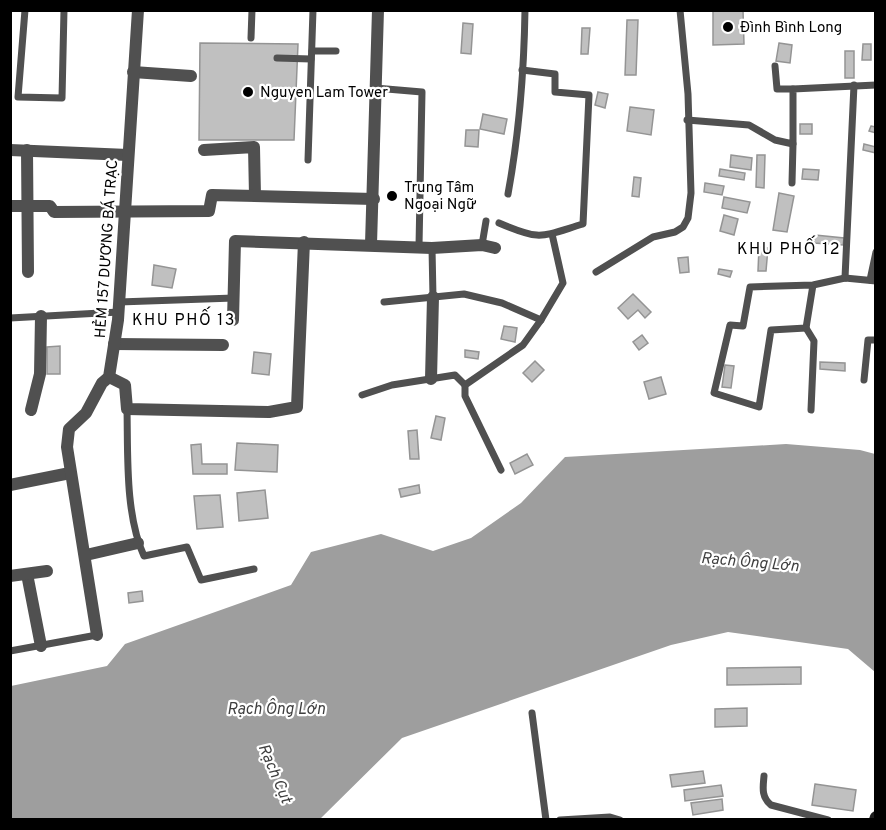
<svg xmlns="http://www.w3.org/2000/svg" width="886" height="830" viewBox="0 0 886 830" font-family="Overpass,sans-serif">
	<rect width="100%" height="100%" fill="#fff"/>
	<polygon fill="#9e9e9e" points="786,444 860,450 875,454 875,672 848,649 728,632 671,645 402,738 320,819 11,819 11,686 107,666 125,644 291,585 311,552 381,534 433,551 471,538 521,503 565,457"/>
	<g fill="#c0c0c0" stroke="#949494" stroke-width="1.5">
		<polygon points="713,10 743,10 744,44 713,45"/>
		<polygon points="627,20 638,20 636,75 625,75"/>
		<polygon points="463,23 473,24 471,54 461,53"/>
		<polygon points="582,28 590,28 588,54 581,54"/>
		<polygon points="200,43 298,44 294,140 199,140"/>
		<polygon points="779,43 792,45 790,63 776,61"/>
		<polygon points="863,44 871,44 871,60 862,60"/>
		<rect x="845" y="51" width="9" height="27"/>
		<polygon points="598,92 608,94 605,108 595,105"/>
		<polygon points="630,107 654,110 651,135 627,131"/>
		<polygon points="483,114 507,119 504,134 480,129"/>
		<rect x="800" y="124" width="12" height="10"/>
		<polygon points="871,126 876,127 876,133 869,131"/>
		<polygon points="466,130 479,130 478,147 465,146"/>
		<polygon points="864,144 876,147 876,153 863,150"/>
		<polygon points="731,155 752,158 751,170 730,167"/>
		<polygon points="757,155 765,155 764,188 756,187"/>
		<polygon points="720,169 745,173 744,180 719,176"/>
		<polygon points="803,169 819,170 818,180 802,179"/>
		<polygon points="634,177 641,178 639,197 632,196"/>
		<polygon points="705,183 724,186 722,195 704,192"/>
		<polygon points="779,193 794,196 787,232 773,230"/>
		<polygon points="724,197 750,202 747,213 722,208"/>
		<polygon points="724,215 738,219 734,235 720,231"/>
		<polygon points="815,235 844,238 843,245 814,243"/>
		<polygon points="759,247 768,248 766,271 758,271"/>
		<polygon points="688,257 689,272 680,273 678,258"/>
		<polygon points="154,265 176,269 172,288 152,285"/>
		<polygon points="719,269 732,271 730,277 718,274"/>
		<polygon points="633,294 651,312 645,318 638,310 628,319 618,308"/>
		<polygon points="504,326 517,328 515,342 501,339"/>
		<polygon points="642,335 648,343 639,350 633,342"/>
		<polygon points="60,346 60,374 47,374 47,347"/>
		<polygon points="465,350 479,352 478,359 465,357"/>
		<polygon points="254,352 271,354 269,375 252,373"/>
		<polygon points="535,361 544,370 532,382 523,373"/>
		<polygon points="820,362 845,363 845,371 820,369"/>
		<polygon points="725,365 734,366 731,388 722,387"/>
		<polygon points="661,377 666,394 649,399 644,382"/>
		<polygon points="436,416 445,418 441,440 431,438"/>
		<polygon points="417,430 419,459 410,459 408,431"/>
		<polygon points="237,443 278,445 277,472 235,470"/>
		<polygon points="201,444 202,464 227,464 227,474 193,474 191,445"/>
		<polygon points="527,454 533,465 515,474 510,463"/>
		<polygon points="419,485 420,493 401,497 399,489"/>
		<polygon points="265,490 268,518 239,521 237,493"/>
		<polygon points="220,495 223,527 197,529 194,496"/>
		<polygon points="142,591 143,601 129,603 128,593"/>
		<polygon points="801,667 801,684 727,685 727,668"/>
		<polygon points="747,708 747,726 715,727 715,709"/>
		<polygon points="703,771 705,783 672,787 670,775"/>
		<polygon points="815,784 856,790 853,811 812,805"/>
		<polygon points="721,785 723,796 685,801 684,790"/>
		<polygon points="722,799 723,810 693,815 691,803"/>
	</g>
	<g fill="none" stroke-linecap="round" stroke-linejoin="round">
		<g stroke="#505050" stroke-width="7">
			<polyline points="25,10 18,97 62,98 64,10"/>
			<polyline points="251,38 252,10"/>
			<polyline points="312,51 336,51"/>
			<polyline points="277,58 311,59"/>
			<polyline points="775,66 777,89 793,89"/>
			<polyline points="375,88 422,92 419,246"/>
			<polyline points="276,93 310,92"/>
			<polyline points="687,120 749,125 775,140 793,144 793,89 876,85"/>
			<polyline points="308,160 313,10"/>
			<polyline points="792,183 793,144"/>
			<path d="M508,194C519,134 524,72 525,10"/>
			<path d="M499,223C541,241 540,237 583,224L589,95L555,92V74L522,70"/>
			<polyline points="482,245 486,221"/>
			<polyline points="432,248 433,297"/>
			<polyline points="596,272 653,237 675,232 683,227 688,218 691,193 688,94 680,10"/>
			<polyline points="845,278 854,85"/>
			<polyline points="870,280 876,252"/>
			<polyline points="813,285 806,328 771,330 759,407 714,393 730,325 743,326 750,287 813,285 845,278 876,281"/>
			<polyline points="119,302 234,298"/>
			<polyline points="384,302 464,294 502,303 541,320"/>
			<polyline points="10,318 119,312"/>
			<polyline points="806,328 814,341 811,410"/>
			<polyline points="864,380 868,340 876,340"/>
			<polyline points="362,395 392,385 455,375 465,385"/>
			<path d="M127,409C128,454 125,515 144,556L187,547L201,580L254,569"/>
			<polyline points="501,470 465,396 465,385 523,345 541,320 563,283 552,234"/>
			<polyline points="10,651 97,635"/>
			<polyline points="532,713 546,820"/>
			<path d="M764,776C763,787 761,797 771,805L828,820"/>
			<polyline points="560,820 610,817 620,820"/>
		</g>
		<g stroke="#505050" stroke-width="12">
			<polyline points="133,72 191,76"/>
			<polyline points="10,150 128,155"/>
			<polyline points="27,150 28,272"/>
			<polyline points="204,150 254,147 255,196"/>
			<polyline points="10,206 50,206 54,212 209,211 212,195 374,199"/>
			<polyline points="371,244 378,10"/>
			<polyline points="233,320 235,241 432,248 482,245 495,248"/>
			<polyline points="114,344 223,345"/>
			<polyline points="109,377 125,385 127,409 269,412 297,407 304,242"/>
			<polyline points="431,379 433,297"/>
			<polyline points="31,410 40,374 41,316"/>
			<polyline points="10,485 70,473"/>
			<polyline points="86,555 138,543"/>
			<polyline points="27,574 41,646"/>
			<polyline points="10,576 47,571"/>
			<polyline points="97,635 67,447 69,429 86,413 102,383 109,377 118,320 138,10"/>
		</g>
		<polyline stroke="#1d1d1d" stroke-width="12" points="875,820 876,817"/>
	</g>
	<g fill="#000" stroke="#fff" stroke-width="2">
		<circle cx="728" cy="27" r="6"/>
		<circle cx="248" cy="92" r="6"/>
		<circle cx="392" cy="196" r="6"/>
	</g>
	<g text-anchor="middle" stroke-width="4.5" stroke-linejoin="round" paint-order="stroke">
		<g font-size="15" fill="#000" stroke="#fff" text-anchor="start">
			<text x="740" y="32">Đình Bình Long</text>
			<text x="260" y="97">Nguyen Lam Tower</text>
			<text x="404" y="192">Trung Tâm<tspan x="404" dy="17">Ngoại Ngữ</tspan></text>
		</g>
		<g font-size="15" fill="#000" stroke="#fff">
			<text transform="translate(106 249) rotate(-86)" y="5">HẺM 157 DƯƠNG BÁ TRẠC</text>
		</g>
		<g font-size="16" letter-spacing="1.5" fill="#000" stroke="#fff">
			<text x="789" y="254">KHU PHỐ 12</text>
			<text x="184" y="325">KHU PHỐ 13</text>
		</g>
		<g font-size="16" font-style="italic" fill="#3f3f3f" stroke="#fff">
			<text transform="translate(750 561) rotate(5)" y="6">Rạch Ông Lớn</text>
			<text x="276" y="714">Rạch Ông Lớn</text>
			<text transform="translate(276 773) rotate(67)" y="6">Rạch Cụt</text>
		</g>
	</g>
	<rect width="886" height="830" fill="none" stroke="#000000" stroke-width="24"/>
</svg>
